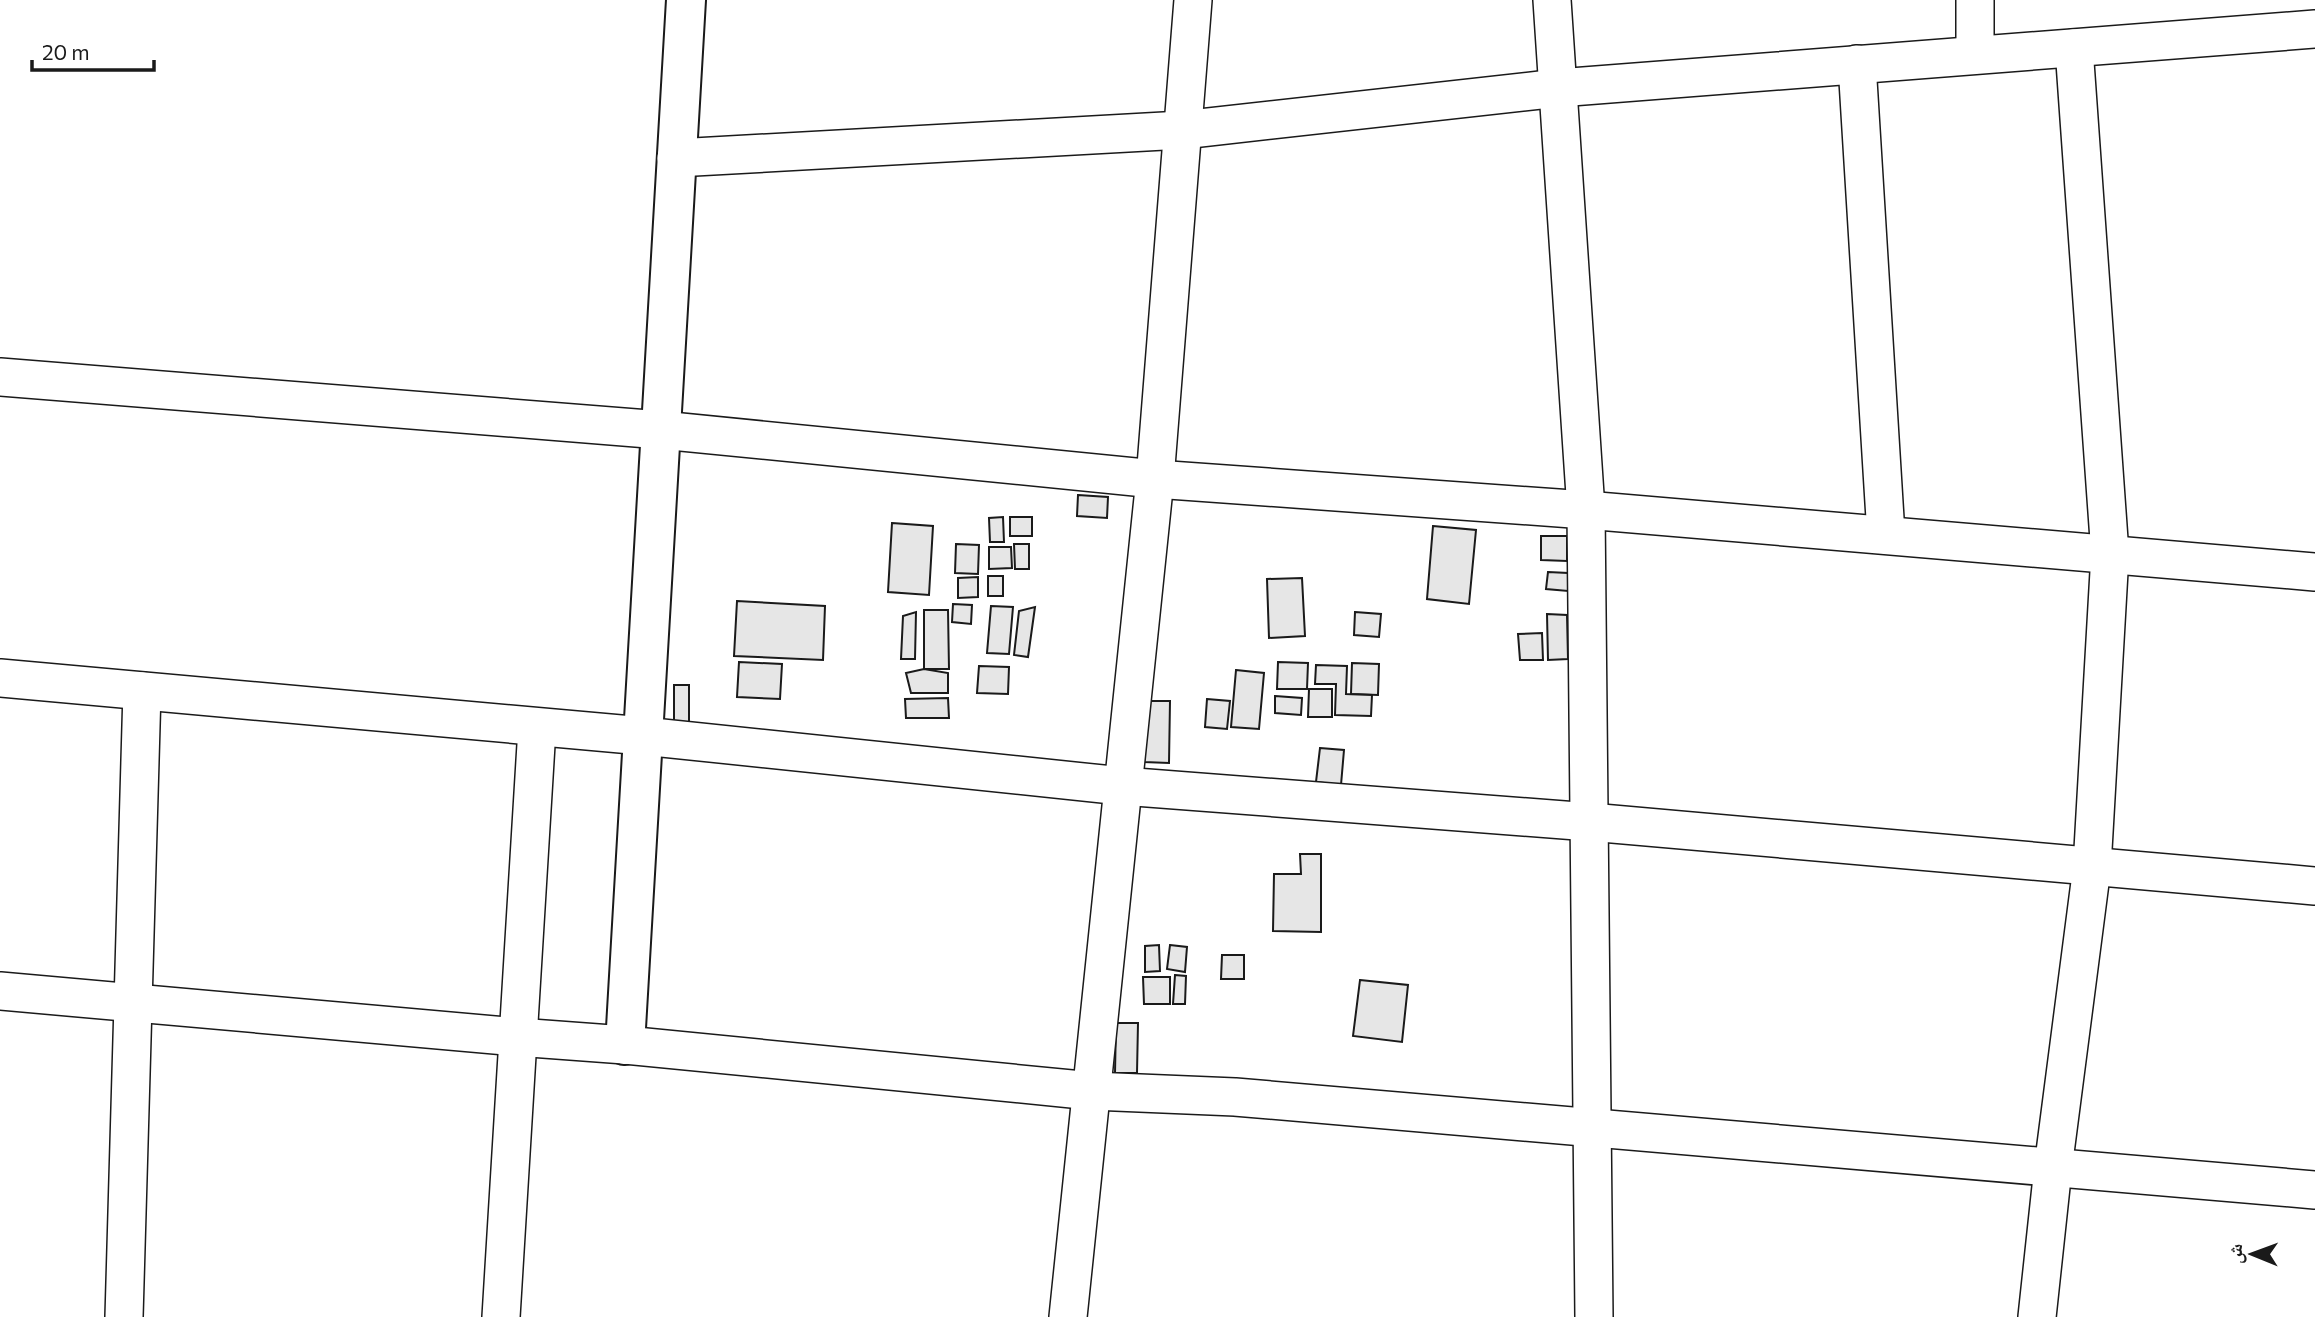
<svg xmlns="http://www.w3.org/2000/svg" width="2315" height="1317" viewBox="0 0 2315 1317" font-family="Commissioner,'Noto Naskh Arabic',sans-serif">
	<rect width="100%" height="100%" fill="#fff"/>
	<g fill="#e6e6e6" stroke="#1a1a1a" stroke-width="2">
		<polygon points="1078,495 1108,497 1107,518 1077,516"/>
		<polygon points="1003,517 1004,542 990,542 989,518"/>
		<rect x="1010" y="517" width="22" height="19"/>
		<polygon points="892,523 933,526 929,595 888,592"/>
		<polygon points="1433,526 1476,530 1469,604 1427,599"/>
		<polygon points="1541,536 1567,536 1567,561 1541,560"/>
		<polygon points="956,544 979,545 978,574 955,573"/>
		<polygon points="1014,544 1029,544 1029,569 1015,569"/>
		<polygon points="989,547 1011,547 1012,568 989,569"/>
		<polygon points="1548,572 1568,573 1568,591 1546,589"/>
		<rect x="988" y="576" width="15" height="20"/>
		<polygon points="978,577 978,597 958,598 958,578"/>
		<polygon points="1302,578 1305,636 1269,638 1267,579"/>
		<polygon points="737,601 825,606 823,660 734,656"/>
		<polygon points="953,604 972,605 971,624 952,622"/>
		<polygon points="991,606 1013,607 1009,654 987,653"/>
		<polygon points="1035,607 1028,657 1014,655 1019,611"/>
		<polygon points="924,610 948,610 949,669 924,669"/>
		<polygon points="916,612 915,659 901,659 903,616"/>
		<polygon points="1355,612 1381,614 1379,637 1354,635"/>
		<polygon points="1547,614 1567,615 1568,659 1548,660"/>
		<polygon points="1542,633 1543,660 1520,660 1518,634"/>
		<polygon points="739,662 782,664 780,699 737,697"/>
		<polygon points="1278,662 1308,663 1307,689 1277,689"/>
		<polygon points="1352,663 1379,664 1378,695 1351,694"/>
		<polygon points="1316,665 1347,666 1346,694 1372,695 1371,716 1335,715 1336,684 1315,684"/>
		<polygon points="979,666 1009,667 1008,694 977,693"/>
		<polygon points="924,669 948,673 948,693 911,693 906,673"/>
		<polygon points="1236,670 1264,673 1259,729 1231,727"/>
		<rect x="674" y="685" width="15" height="45"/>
		<polygon points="1309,689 1332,689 1332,717 1308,717"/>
		<polygon points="1275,696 1302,698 1301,715 1275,713"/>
		<polygon points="948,698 949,718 906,718 905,699"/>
		<polygon points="1207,699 1230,701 1227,729 1205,727"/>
		<polygon points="1146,701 1170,701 1169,763 1144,762"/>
		<polygon points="1320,748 1344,750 1341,785 1316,782"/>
		<polygon points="1300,854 1321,854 1321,932 1273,931 1274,874 1301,874"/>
		<polygon points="1159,945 1160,971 1145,972 1145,946"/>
		<polygon points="1170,945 1187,947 1185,972 1167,969"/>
		<polygon points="1222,955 1244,955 1244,979 1221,979"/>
		<polygon points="1175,975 1186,976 1185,1004 1173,1004"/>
		<polygon points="1143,977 1170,977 1170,1004 1144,1004"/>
		<polygon points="1360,980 1408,985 1402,1042 1353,1036"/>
		<polygon points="1116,1023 1138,1023 1137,1073 1115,1073"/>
	</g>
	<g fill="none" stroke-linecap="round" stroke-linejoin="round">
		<defs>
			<g id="street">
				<polyline points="1552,0 1586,510 1594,1317"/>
				<polyline points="1975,55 1975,0"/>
				<polyline points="1857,64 1886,535"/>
				<polyline points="676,158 1182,130 1558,88 2315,29"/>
				<polyline points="0,377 661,430 1155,479 1586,510 2315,572"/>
				<polyline points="0,678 643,736 1122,786 1590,822 2315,886"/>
				<polyline points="0,991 517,1037 625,1045 1092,1091 1235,1097 2315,1190"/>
				<polyline points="124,1317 142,691"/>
				<polyline points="501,1317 537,728"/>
				<polyline points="1068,1317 1155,479 1193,0"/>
				<polyline points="2037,1317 2053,1168 2092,867 2110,554 2074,48"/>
			</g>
			<polyline id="secondary" points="625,1045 686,0"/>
		</defs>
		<use href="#street" stroke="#1a1a1a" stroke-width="40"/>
		<use href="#secondary" stroke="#1a1a1a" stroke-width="42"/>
		<use href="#street" stroke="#fff" stroke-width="37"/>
		<use href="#secondary" stroke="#fff" stroke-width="38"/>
	</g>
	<g transform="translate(2252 1254) rotate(271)" stroke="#ffffff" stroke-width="5" paint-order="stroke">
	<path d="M0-5L12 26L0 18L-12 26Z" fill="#1a1a1a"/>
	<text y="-10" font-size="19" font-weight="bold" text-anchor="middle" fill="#1a1a1a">ش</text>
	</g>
	<path d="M32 60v10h122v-10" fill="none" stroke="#1a1a1a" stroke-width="3.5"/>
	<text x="42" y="60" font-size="21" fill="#1a1a1a" stroke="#ffffff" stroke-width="5" paint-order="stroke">20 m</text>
</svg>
